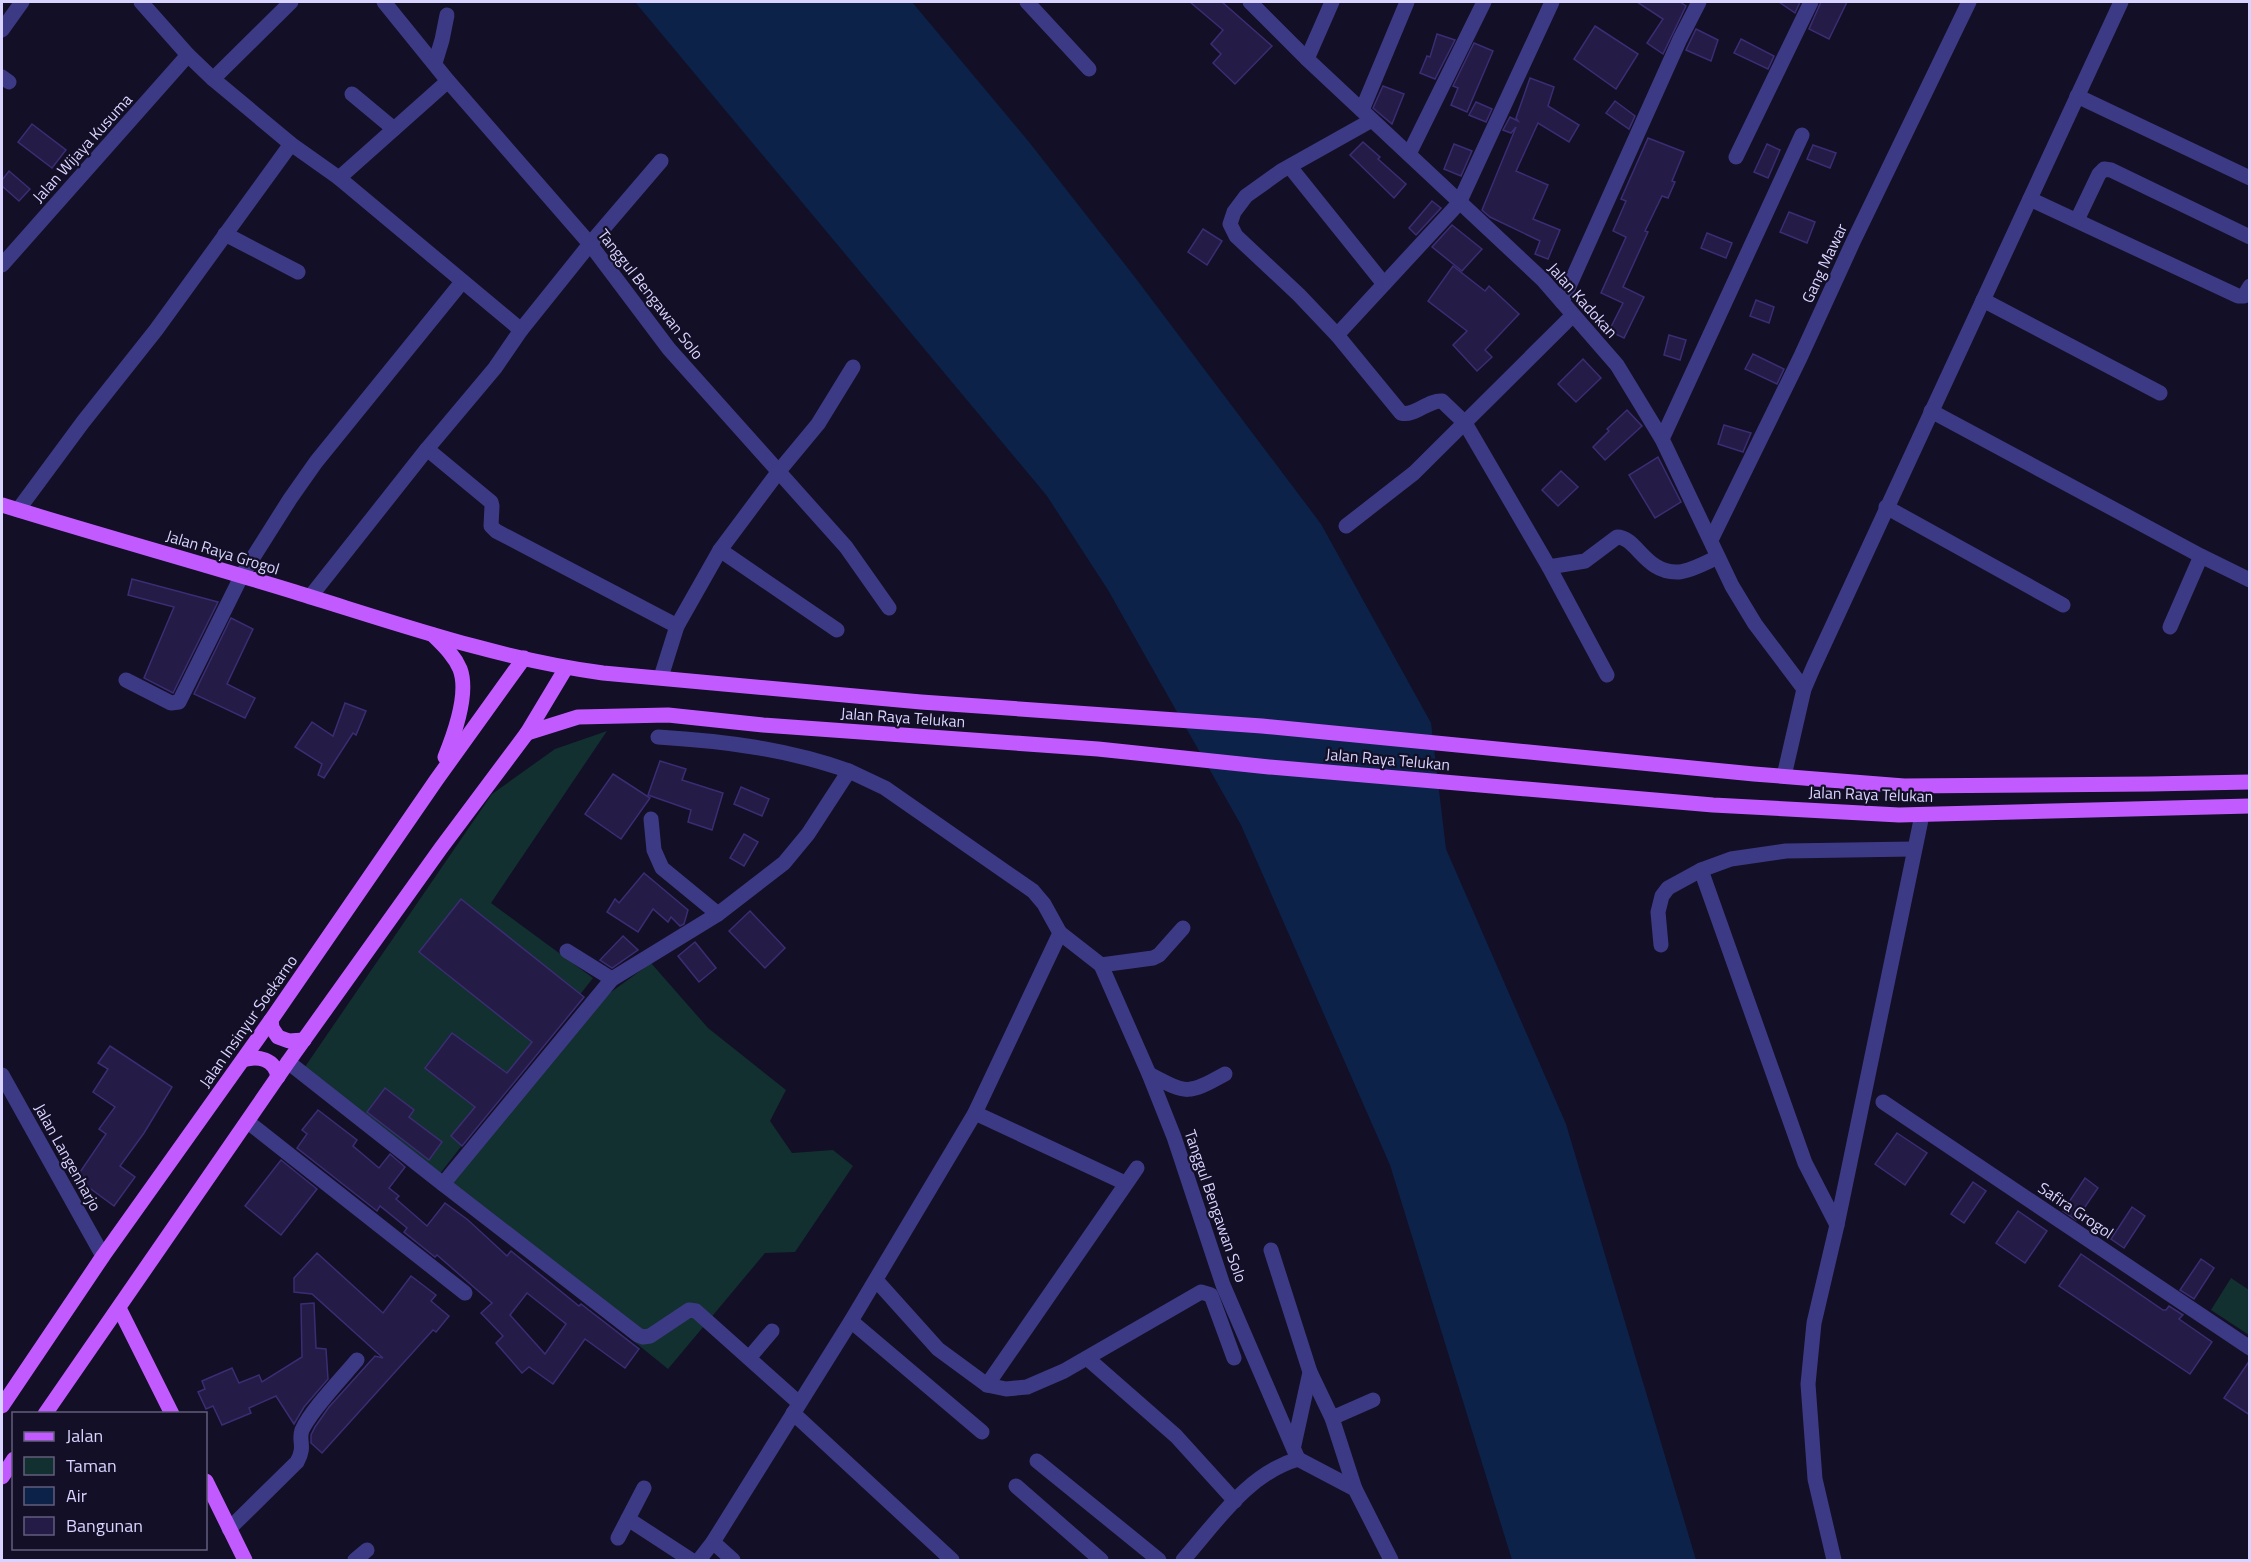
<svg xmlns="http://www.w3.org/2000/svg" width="2251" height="1562" viewBox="0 0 2251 1562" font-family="'Titillium Web',sans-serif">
	<rect width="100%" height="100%" fill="#130f26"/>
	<g fill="#12302f">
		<polygon points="607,731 491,903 593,978 435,1180 298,1077 492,794 555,749"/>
		<polygon points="651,963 708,1028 786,1090 770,1121 792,1153 833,1150 853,1166 795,1252 765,1253 668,1369 446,1189 596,1003"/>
		<polygon points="2231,1278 2249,1290 2249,1335 2211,1310"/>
	</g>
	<polygon fill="#0c2248" points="635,2 912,2 1029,142 1134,276 1321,524 1431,723 1446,849 1566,1124 1696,1560 1512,1560 1390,1165 1241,825 1108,590 1047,496"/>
	<g fill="#241b47" stroke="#3b2d73" stroke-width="1.5" fill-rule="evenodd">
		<polygon points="1190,2 1222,2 1272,46 1235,84 1213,63 1221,54 1211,44 1223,30"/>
		<polygon points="1637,2 1680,2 1686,6 1663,54 1647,43 1663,19"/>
		<polygon points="1779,2 1800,2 1795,13"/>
		<polygon points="1821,2 1847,2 1829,39 1809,29"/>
		<polygon points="1595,26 1638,54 1616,89 1574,59"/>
		<polygon points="1696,29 1718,40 1711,61 1686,50"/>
		<polygon points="1437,34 1455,40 1435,79 1420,73 1427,56 1430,57"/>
		<polygon points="1741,39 1774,56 1768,69 1734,53"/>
		<polygon points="1474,43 1493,51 1467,112 1451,105 1458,88 1453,86"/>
		<polygon points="1530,78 1554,87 1548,106 1579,125 1569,142 1538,123 1516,171 1548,185 1533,219 1560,230 1548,259 1535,254 1540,241 1490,217 1482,210 1516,127 1511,133 1503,130 1510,117 1518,121 1516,118"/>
		<polygon points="1383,86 1404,94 1392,124 1373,108"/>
		<polygon points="1615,101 1635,116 1629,129 1606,113"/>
		<polygon points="1476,102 1492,109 1486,122 1469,115"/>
		<polygon points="32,124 66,150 52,168 18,142"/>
		<polygon points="1648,138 1684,152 1672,181 1675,182 1668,198 1662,196 1645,231 1648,232 1623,287 1644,297 1624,338 1609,331 1623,303 1601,293 1626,237 1613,231 1626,201 1621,199"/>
		<polygon points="1363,142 1380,157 1378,159 1406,184 1394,198 1350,155"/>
		<polygon points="1454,144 1472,151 1461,176 1444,169"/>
		<polygon points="1767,144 1780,150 1768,178 1754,172"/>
		<polygon points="1813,145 1836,153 1830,168 1807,159"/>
		<polygon points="9,171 30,189 19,201 2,186 2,180"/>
		<polygon points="1432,201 1441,208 1416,235 1409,228"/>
		<polygon points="1789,212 1815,222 1807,243 1780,232"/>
		<polygon points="1452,225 1482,249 1462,271 1432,247"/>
		<polygon points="1203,229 1222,241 1207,265 1188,252"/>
		<polygon points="1707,233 1732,243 1726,258 1701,248"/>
		<polygon points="1453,266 1485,291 1489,286 1519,314 1485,350 1492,357 1477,371 1453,345 1467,331 1428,301"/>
		<polygon points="1756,300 1774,307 1769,323 1750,316"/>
		<polygon points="1669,335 1686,340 1680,360 1664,355"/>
		<polygon points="1753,354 1784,369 1777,384 1745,369"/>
		<polygon points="1583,359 1601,378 1576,402 1558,384"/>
		<polygon points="1627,410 1642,426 1605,460 1593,447 1609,431 1607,429"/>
		<polygon points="1724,425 1751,433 1743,452 1718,444"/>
		<polygon points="1658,457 1681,502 1655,518 1629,475"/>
		<polygon points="1561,471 1578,487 1558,506 1542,490"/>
		<polygon points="132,579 218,602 173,693 144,678 174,607 128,595"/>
		<polygon points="231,618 253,629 227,684 255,698 245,718 194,694"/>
		<polygon points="345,703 366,711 356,735 353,733 324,778 318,775 322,764 295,747 312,722 333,736"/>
		<polygon points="660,761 686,769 682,780 723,793 712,830 688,822 691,810 648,795"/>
		<polygon points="613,774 650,798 621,839 585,814"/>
		<polygon points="741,787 769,799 762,816 734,804"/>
		<polygon points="744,834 758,842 744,866 730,858"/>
		<polygon points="644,873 688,910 684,924 680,926 671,917 668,922 653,909 638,932 607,912 615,899 619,903"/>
		<polygon points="461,899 584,997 462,1146 451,1136 475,1107 425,1068 452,1033 507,1073 532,1042 419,952"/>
		<polygon points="750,911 785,948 765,968 729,931"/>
		<polygon points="623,936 638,950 612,968 600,960"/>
		<polygon points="695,942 716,968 699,982 678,956"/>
		<polygon points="110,1046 172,1087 144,1133 120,1166 135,1177 114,1206 76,1178 106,1134 99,1129 115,1107 93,1092 108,1069 98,1063"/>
		<polygon points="385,1088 414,1110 409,1117 442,1142 429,1160 367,1112"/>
		<path d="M318,1110L357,1140L353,1146L379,1168L390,1154L405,1167L389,1188L399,1196L396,1199L427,1226L445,1203L468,1220L507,1256L511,1251L579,1306L581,1304L639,1349L625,1368L585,1339L553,1384L529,1367L522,1373L496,1343L503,1336L481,1313L492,1303L437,1255L435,1257L404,1232L407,1228L380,1206L377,1211L297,1148L307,1134L302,1130ZM527,1293L566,1324L545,1354L510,1315Z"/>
		<polygon points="1897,1133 1927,1153 1905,1185 1875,1164"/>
		<polygon points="281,1160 317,1189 281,1235 245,1206"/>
		<polygon points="2085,1178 2098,1188 2076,1220 2063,1211"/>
		<polygon points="1973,1182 1986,1191 1964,1223 1951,1214"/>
		<polygon points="2132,1207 2145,1216 2124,1248 2111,1239"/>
		<polygon points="2018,1211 2047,1231 2025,1263 1996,1243"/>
		<polygon points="317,1253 383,1313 411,1276 436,1295 431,1301 449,1316 436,1332 433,1330 322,1453 311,1443 311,1435 315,1427 329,1407 375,1356 383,1358 312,1294 294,1292 294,1278"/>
		<polygon points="2081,1254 2163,1310 2166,1310 2169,1306 2183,1315 2179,1319 2212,1342 2190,1374 2059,1286"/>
		<polygon points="2201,1259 2214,1268 2194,1299 2180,1290"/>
		<polygon points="314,1303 316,1348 326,1349 328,1379 304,1407 294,1424 276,1396 249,1408 251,1413 222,1425 213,1406 206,1409 198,1392 205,1389 202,1381 232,1368 239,1383 259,1375 262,1382 302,1357 301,1304"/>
		<polygon points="2250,1360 2250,1415 2224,1398"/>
	</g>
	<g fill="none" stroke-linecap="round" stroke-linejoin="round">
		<g stroke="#3d3a85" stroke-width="15">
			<polyline points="141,2 188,55 213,79 291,144 339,178 521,330"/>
			<polyline points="384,2 448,81 590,244 669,349 846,547 889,608"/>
			<polyline points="1027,2 1089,69"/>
			<polyline points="1250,2 1307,59 1543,280 1617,365 1662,439 1732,586 1755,624 1804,689"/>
			<polyline points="2,30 22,2"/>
			<polyline points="1307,59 1332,2"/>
			<polyline points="435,63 442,40 447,15"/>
			<polyline points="2,77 9,82"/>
			<polyline points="213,79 291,2"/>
			<polyline points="352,94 394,129"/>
			<polyline points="2077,96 2250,178"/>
			<polyline points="1362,110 1407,2"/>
			<polyline points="1372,120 1281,171 1246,196 1234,212 1230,224 1236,236 1299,295 1337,335 1459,203 1552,2"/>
			<polyline points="1409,154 1484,2"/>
			<polyline points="1736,157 1811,2"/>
			<polyline points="1290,167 1384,284"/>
			<polyline points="339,178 448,81"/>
			<polyline points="2030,199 2238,296 2244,296 2250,286"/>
			<polyline points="2077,220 2099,174 2104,169 2111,170 2250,237"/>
			<polyline points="225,234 298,272"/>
			<polyline points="2,265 188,55"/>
			<polyline points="1983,300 2160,393"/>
			<polyline points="1562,302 1680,39 1699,2"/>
			<path d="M1337,335L1401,413C1414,417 1428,400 1442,401L1465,423L1549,567L1607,675"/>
			<polyline points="1931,411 2201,556 2250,580"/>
			<polyline points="1662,439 1802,135"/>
			<polyline points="427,449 491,502 492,506 491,526 496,531 677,626"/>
			<polyline points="1886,507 2063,605"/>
			<polyline points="18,510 83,422 156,330 291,144"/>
			<polyline points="1346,526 1414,473 1573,315"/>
			<polyline points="1711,540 1800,358 1853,242 1969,2"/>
			<polyline points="720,550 837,630"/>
			<path d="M1549,567L1585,561L1617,537C1637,537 1645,574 1679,572C1691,571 1707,562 1718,557"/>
			<polyline points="310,597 427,449 495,368 521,330 590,244 661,161"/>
			<polyline points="2170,627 2201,556"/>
			<polyline points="661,677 677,626 720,550 779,471 818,424 853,367"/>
			<polyline points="126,680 171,703 179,702 242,575 290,499 316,462 462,282"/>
			<path d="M658,737C724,741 787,749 849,771"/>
			<polyline points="1784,776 1804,689 1813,668 2121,2"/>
			<polyline points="651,819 654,850 662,868 718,914"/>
			<polyline points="1701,870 1805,1163 1837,1225"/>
			<polyline points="1060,933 1101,965 1153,958 1159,955 1183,928"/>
			<polyline points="1661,945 1658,912 1662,896 1668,888 1701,870 1731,859 1786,851 1913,849"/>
			<polyline points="567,951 612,979"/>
			<polyline points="1101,965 1149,1074 1174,1137 1223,1285 1298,1459"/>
			<polyline points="288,1062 443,1184 612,979 718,914 784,863 808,834 849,771 885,788 1033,891 1044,904 1060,933 975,1113 851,1321 713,1542 699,1560"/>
			<path d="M1149,1074C1187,1094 1187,1095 1225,1074"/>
			<polyline points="2,1075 103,1256"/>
			<polyline points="1883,1102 2250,1348"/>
			<polyline points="975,1113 1125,1183"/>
			<polyline points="248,1122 465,1293"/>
			<polyline points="443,1184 638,1335 643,1337 650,1336 689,1310 696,1311 799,1403"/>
			<polyline points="1271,1250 1310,1372 1294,1445"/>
			<polyline points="876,1280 938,1349 987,1385 1006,1389 1027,1387 1064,1371 1201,1292 1211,1295 1234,1358"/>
			<polyline points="851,1321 982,1432"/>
			<polyline points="749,1358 772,1331"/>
			<polyline points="1087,1358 1176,1436 1235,1501"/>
			<polyline points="1310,1372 1332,1418 1373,1400"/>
			<polyline points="987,1385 1137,1168"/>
			<polyline points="793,1413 952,1560"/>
			<polyline points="1332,1418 1355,1489"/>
			<polyline points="1037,1461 1159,1560"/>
			<polyline points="1016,1486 1101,1560"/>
			<polyline points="628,1519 691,1560"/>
			<path d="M229,1529L297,1462C306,1446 298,1441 302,1430C311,1410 342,1378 357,1360"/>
			<polyline points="618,1538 644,1488"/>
			<polyline points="713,1542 733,1560"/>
			<polyline points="355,1560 367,1550"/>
			<path d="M1183,1560C1216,1523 1247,1474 1298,1459L1355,1489L1391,1560"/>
			<polyline points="1834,1560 1815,1479 1808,1384 1814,1323 1837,1225 1922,815"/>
		</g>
		<g stroke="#c25bff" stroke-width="15">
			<path d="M2,505C99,535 197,562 295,592C396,623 498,659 603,673L921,702L1262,726L1754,774L1904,786L2150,784L2250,782"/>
			<path d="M433,635C443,645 454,655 460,669C469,693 454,735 445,757"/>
			<polyline points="527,733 578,717 668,715 763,725 1098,749 1269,767 1713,805 1899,815 2250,806"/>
			<polyline points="271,1020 272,1028 278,1037 289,1041 304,1040"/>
			<path d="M243,1060C258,1055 275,1059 278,1077"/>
			<polyline points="119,1308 172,1414"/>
			<polyline points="2,1406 103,1256 271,1020 437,779 524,658"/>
			<polyline points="45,1414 288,1062 441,848 527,733 566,668"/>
			<polyline points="2,1477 14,1459"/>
			<polyline points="206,1481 245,1560"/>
		</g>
	</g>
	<g text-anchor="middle" stroke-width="4.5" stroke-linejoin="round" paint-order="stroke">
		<g font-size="16" fill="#d9d4ff" stroke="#130f26">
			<text transform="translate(82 148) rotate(-48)" y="6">Jalan Wijaya Kusuma</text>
			<text transform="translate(1824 263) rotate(-65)" y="6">Gang Mawar</text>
			<text transform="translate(651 294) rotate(52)" y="6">Tanggul Bengawan Solo</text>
			<text transform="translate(1583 300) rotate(48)" y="6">Jalan Kadokan</text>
			<text transform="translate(223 552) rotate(17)" y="6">Jalan Raya Grogol</text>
			<text transform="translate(903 717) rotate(4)" y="6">Jalan Raya Telukan</text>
			<text transform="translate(1388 759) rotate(5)" y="6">Jalan Raya Telukan</text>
			<text transform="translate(1871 794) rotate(2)" y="6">Jalan Raya Telukan</text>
			<text transform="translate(248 1021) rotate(-55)" y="6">Jalan Insinyur Soekarno</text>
			<text transform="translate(68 1157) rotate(61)" y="6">Jalan Langenharjo</text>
			<text transform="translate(1216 1206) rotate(71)" y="6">Tanggul Bengawan Solo</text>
			<text transform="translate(2076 1210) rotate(34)" y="6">Safira Grogol</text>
		</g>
	</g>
	<rect width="2251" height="1562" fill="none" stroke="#d9d4ff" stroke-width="6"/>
	<rect x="12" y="1412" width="195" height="138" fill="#130f26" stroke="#625e7d" stroke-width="1.5"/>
	<rect x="24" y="1432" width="30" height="9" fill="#c25bff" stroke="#625e7d" stroke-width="1.5"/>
	<text x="66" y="1442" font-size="18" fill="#d9d4ff">Jalan</text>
	<rect x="24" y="1457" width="30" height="18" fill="#12302f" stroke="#625e7d" stroke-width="1.5"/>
	<text x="66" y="1472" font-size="18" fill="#d9d4ff">Taman</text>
	<rect x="24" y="1487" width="30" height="18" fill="#0c2248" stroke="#625e7d" stroke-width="1.5"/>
	<text x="66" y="1502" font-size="18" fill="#d9d4ff">Air</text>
	<rect x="24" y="1517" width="30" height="18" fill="#241b47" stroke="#625e7d" stroke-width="1.5"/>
	<text x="66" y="1532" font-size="18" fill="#d9d4ff">Bangunan</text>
</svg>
